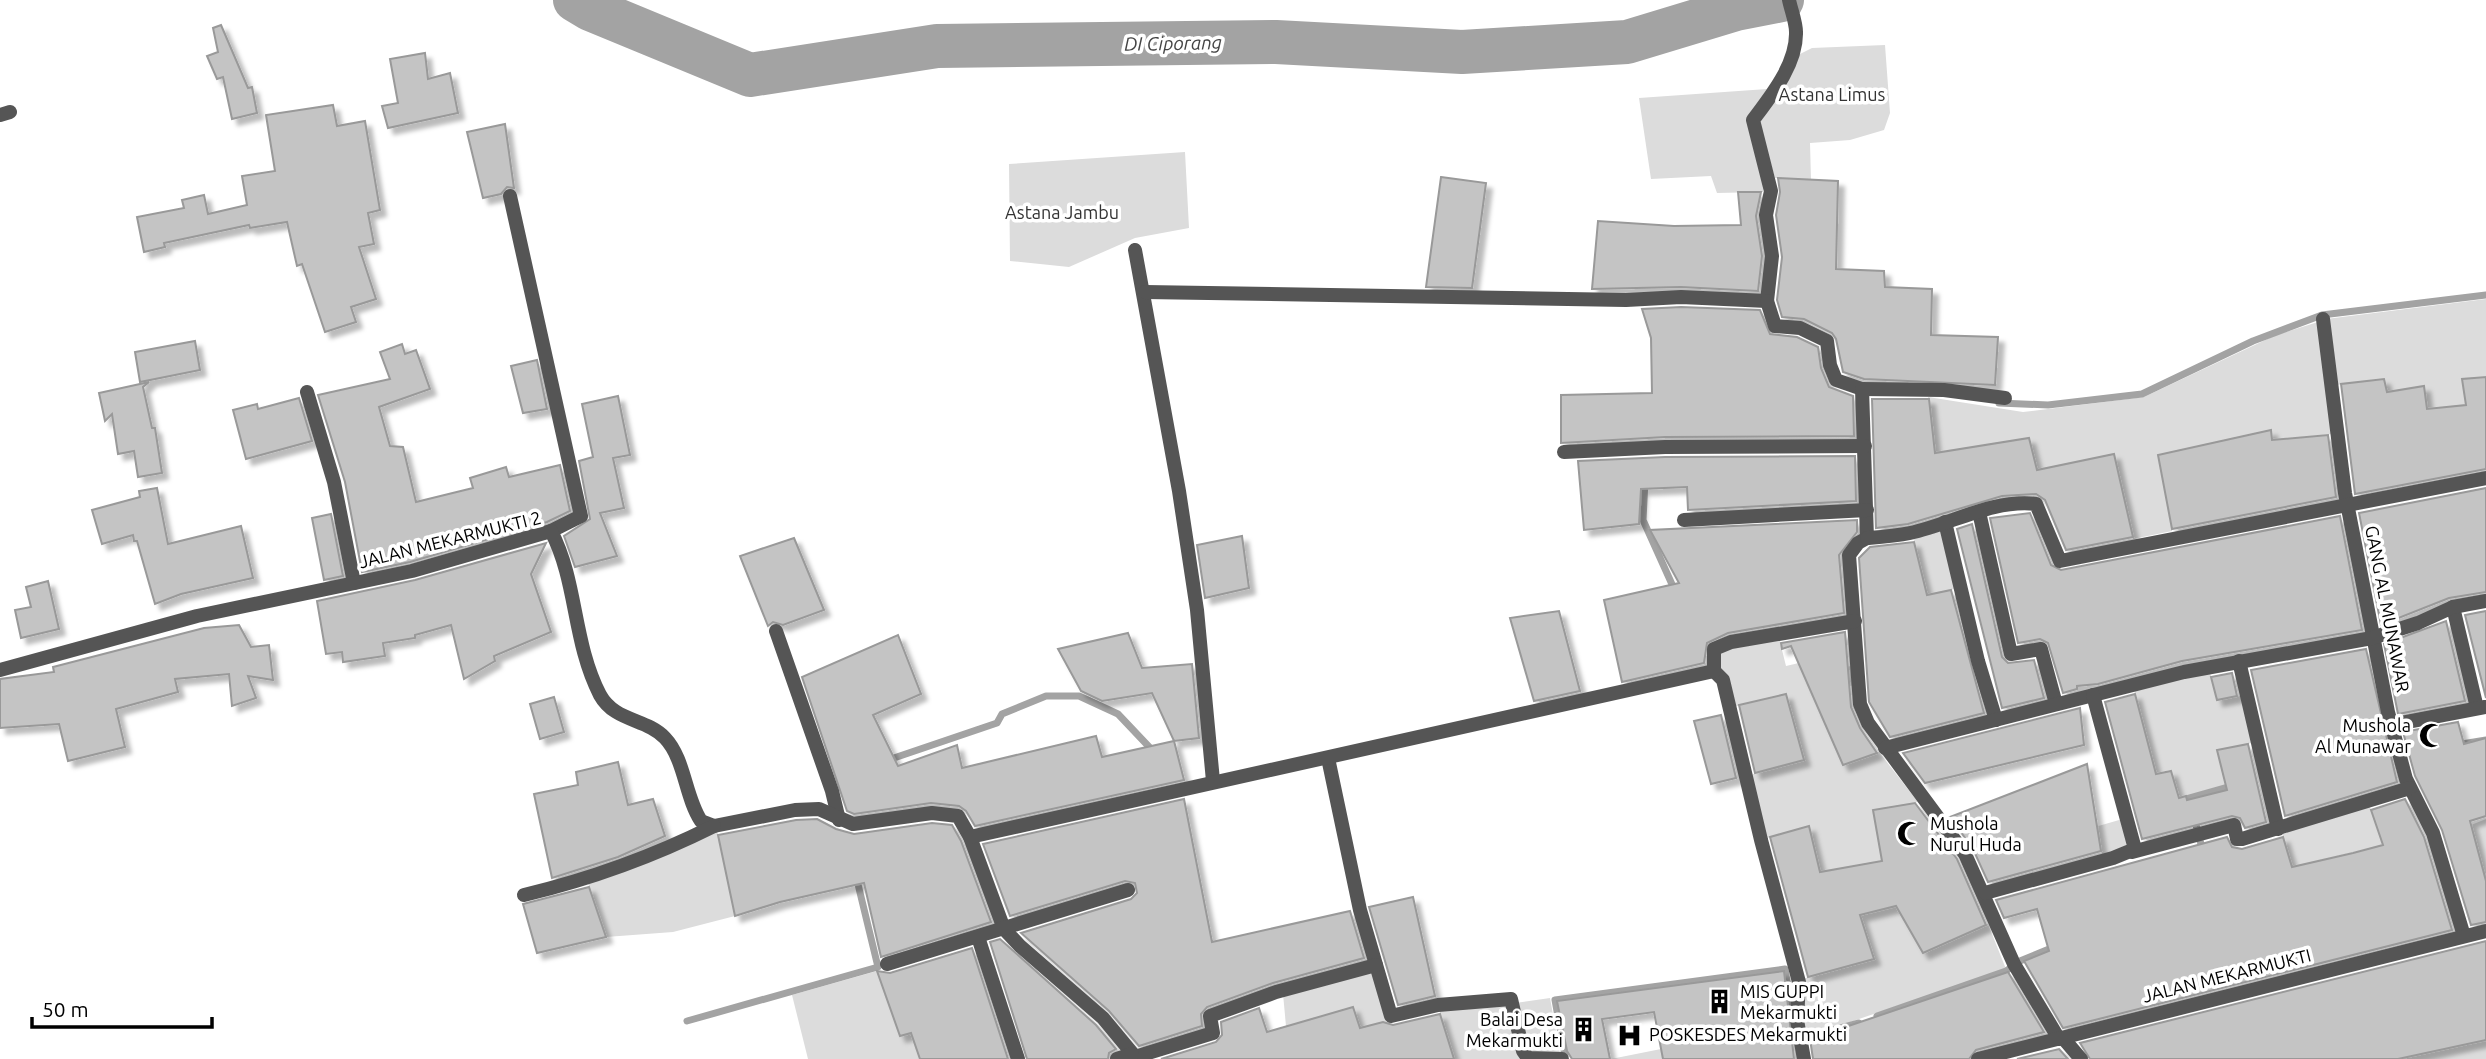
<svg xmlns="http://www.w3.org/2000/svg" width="2486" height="1059" viewBox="0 0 2486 1059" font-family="Ubuntu,sans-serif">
	<defs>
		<filter id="shadow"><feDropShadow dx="6" dy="6" stdDeviation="2" flood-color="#0004"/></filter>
	</defs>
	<rect width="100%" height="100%" fill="#fff"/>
	<g fill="#dcdcdc">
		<polygon points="1885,45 1890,113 1884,130 1850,140 1810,143 1811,180 1775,178 1758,121 1798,55 1812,48"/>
		<polygon points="1767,89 1748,120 1766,179 1763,192 1717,193 1711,176 1651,179 1639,98"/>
		<polygon points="1185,152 1189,228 1135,238 1069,267 1010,261 1009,164"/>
		<polygon points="2486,299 2486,377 2466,405 2427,409 2424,386 2387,392 2384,379 2336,385 2326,319"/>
		<polygon points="2318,322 2333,434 2272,440 2271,431 2158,455 2172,531 2133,539 2114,454 2042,494 2029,438 1935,453 1928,397 2023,412 2144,397 2276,335"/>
		<polygon points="1944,529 1959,588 1927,595 1913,537"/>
		<polygon points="1779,638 1786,666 1816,659 1821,672 1851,666 1854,685 1816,695 1843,765 1879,752 1918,802 1873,811 1882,861 1820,872 1809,826 1764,839 1750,775 1804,760 1785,695 1733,707 1717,670 1716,650"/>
		<polygon points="2210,672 2217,700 2244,695 2252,743 2217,750 2226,786 2180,798 2171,770 2156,773 2134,690"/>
		<polygon points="2369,804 2383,845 2292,867 2281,830"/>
		<polygon points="2126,818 2133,844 2103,858 2095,827"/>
		<polygon points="2486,819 2486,881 2471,825"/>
		<polygon points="717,830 735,916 673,932 606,937 588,883"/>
		<polygon points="1896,906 1923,953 1988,924 2006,969 1806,1037 1800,1019 1802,979 1874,959 1860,916"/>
		<polygon points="1375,968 1400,1059 1286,1026 1283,994"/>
		<polygon points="877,971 900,1036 911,1033 920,1059 808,1059 792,995"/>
		<polygon points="1550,998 1561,1059 1454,1059 1437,1002 1515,1003"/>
		<polygon points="2486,1040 2486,1059 2398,1059"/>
		<polygon points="1661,1049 1663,1059 1611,1059"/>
	</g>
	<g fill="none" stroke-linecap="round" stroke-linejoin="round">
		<g stroke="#a3a3a3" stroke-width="7">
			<polyline points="1999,403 2048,405 2142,394 2253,341 2322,315 2486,295"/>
			<polyline points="1645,480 1643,520 1675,591"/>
			<polyline points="2456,745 2486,740"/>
			<polyline points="885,761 997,723 1002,714 1046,696 1079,696 1118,714 1153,751"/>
			<polyline points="2203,852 2189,798 2235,785"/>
			<polyline points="1877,1016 2006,971 2020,961 2054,947"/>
			<polyline points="687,1021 878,967 856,876"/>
			<polyline points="1800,1039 1859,1023"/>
			<polyline points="1562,1058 1565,1056 1555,1000 1785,969 1792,1010"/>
		</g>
		<polyline stroke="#a3a3a3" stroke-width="44" points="575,0 590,9 750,75 937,46 1276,42 1462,52 1627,42 1736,9 1782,0"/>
	</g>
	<g fill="#c4c4c4" stroke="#999" stroke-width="2" filter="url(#shadow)">
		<polygon points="221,25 248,88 252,87 257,113 232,119 223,77 217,79 207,56 218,52 213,28"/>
		<polygon points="425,53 428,79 450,73 458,113 388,128 382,106 398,103 390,59"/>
		<polygon points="333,105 337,126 365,121 380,210 368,213 374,244 359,247 376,299 351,307 356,322 325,332 302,264 297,266 287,222 250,228 249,225 164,243 165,247 144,252 137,217 184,208 182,200 204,195 208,214 247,205 242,176 275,171 266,115"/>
		<polygon points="505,124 514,188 507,187 501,194 483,198 467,132"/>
		<polygon points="1441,177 1486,183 1472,288 1426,287"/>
		<polygon points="1778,178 1838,181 1836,269 1884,271 1885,287 1932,289 1931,335 1998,337 1995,385 1864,379 1843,372 1836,339 1832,333 1804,319 1782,317 1777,300 1782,257 1776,215 1780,192"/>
		<polygon points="1738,192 1761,192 1756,216 1762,256 1758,291 1681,287 1592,289 1598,221 1674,226 1741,225"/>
		<polygon points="1681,307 1760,310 1770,334 1797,337 1818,347 1821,368 1829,387 1853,396 1854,436 1665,437 1561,443 1561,395 1652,393 1651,338 1642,309"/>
		<polygon points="195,341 200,370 140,382 135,352"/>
		<polygon points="402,344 405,354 416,350 430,389 379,407 390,446 403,447 416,502 473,488 470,478 506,467 509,477 560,465 570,511 547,522 410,562 362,572 345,482 318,395 390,379 380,352"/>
		<polygon points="537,360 547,409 523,413 511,366"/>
		<polygon points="2486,377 2486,469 2355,494 2341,384 2384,379 2387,392 2424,386 2427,409 2466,405 2462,379"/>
		<polygon points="149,382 143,387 152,428 155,428 162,473 138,477 134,451 118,454 112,414 105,421 99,393"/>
		<polygon points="618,396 630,455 613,458 624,508 600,513 617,556 575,567 564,536 590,519 579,461 593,457 582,404"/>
		<polygon points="299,398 312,441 246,459 233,410 257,404 258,409"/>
		<polygon points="1872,399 1929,399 1935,453 2029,438 2037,470 2114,454 2133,537 2066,550 2045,500 2036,494 2002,496 1908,524 1876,528"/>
		<polygon points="2271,430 2272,440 2328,435 2336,497 2172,529 2158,455"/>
		<polygon points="1855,456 1856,501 1688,510 1687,487 1641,489 1639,524 1584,530 1578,461 1665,457"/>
		<polygon points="157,488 168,544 241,526 253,578 181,594 155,604 137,541 134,541 133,535 102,544 92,510 140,497 139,491"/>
		<polygon points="2486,488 2486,592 2449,598 2381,625 2359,513"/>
		<polygon points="2030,513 2051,565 2061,570 2340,516 2362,630 2182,661 2098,684 2077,686 2077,689 2063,693 2048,643 2040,639 2018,643 1990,518"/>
		<polygon points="331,514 343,576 324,580 312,518"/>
		<polygon points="1857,520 1857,532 1839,555 1844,613 1728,633 1707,643 1704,663 1622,682 1604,600 1679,583 1650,530"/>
		<polygon points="1972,524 2002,657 2008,663 2034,660 2044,698 2002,708 1957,529"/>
		<polygon points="1242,536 1249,588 1205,598 1197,545"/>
		<polygon points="794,538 824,610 783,625 773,622 768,626 740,556"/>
		<polygon points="1914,542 1927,595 1951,590 1984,713 1890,737 1869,702 1859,558 1870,547"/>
		<polygon points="546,543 531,574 551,632 494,656 495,661 464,679 451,625 415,635 415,638 383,643 385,656 343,662 342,652 326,654 317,601 415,580"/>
		<polygon points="48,581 59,629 21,638 15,610 31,607 26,587"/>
		<polygon points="1559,611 1580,691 1534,701 1510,618"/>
		<polygon points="2486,611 2486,698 2465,615"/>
		<polygon points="2446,621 2465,701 2398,714 2384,644"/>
		<polygon points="239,625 251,647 269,645 273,680 248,676 256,698 232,706 229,674 175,679 178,692 116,709 125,747 68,761 59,724 0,728 0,679 54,672 53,667 204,628"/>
		<polygon points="1845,632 1851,707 1860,728 1877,753 1843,765 1791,646 1782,649 1781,643"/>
		<polygon points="1128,633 1142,668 1192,664 1199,738 1174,741 1152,693 1102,701 1081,691 1058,649"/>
		<polygon points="898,635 921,694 873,715 898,766 957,745 962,768 1096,736 1102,757 1174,741 1184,780 975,826 966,811 959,806 931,803 854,814 847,811 802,677"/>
		<polygon points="2366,649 2397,782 2285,816 2251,670"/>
		<polygon points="2232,673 2237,696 2217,700 2211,677"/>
		<polygon points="1786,694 1804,760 1755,773 1739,705"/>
		<polygon points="2135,694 2156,774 2171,771 2179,798 2186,796 2187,800 2227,790 2217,750 2248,744 2266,822 2245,828 2240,818 2232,816 2142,839 2105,702"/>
		<polygon points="554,697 564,732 540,739 530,704"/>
		<polygon points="2080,708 2084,745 1925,783 1903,753"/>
		<polygon points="1721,715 1736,778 1711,784 1694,721"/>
		<polygon points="2458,722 2464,744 2486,738 2486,816 2470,821 2486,881 2486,922 2471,925 2442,830 2415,776 2403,732"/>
		<polygon points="618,762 628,805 653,799 665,836 618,857 552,878 534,794 578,785 576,772"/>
		<polygon points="2087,764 2101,851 1988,882 1973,849 1950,817"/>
		<polygon points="1184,799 1212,942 1350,911 1364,958 1273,983 1207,1007 1201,1014 1202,1026 1139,1046 1109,1011 1021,933 1131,899 1137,893 1135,883 1125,881 1010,916 983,844"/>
		<polygon points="2405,799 2424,837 2452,930 2063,1028 2024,961 2049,951 2037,909 2004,918 1996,900 2227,837 2232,847 2242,849 2283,837 2292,867 2353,853 2383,845 2371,810"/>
		<polygon points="1915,803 1957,859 1986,925 1923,953 1896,906 1860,915 1874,959 1808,977 1770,837 1809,826 1820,872 1882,861 1873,810"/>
		<polygon points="817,819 836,829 854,834 932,823 952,825 961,841 991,922 881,957 864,883 780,902 735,916 718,835 796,820"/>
		<polygon points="589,887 606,937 537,953 523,904"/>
		<polygon points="1413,897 1435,996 1398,1005 1369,907"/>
		<polygon points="1000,939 1096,1025 1116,1049 1109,1053 1108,1059 1027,1059 990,942"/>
		<polygon points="2486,941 2486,1040 2398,1059 2090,1059 2080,1043"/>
		<polygon points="972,948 1008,1059 920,1059 911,1033 900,1036 877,971 890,973"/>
		<polygon points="1784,971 1794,1059 1663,1059 1654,1012 1602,1019 1610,1059 1572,1059 1567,1051 1557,1001"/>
		<polygon points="2008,972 2044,1032 1976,1050 1969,1059 1813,1059 1810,1039"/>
		<polygon points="1353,1007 1360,1028 1383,1022 1393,1025 1440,1014 1454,1059 1161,1059 1216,1042 1222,1035 1221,1022 1259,1008 1267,1032"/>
		<polygon points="2059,1049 2068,1059 2017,1059"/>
	</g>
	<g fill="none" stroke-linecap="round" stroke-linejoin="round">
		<g stroke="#555" stroke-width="14">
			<polyline points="0,115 10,112"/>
			<polyline points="510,196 581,516 551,531"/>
			<polyline points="1135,250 1179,491 1197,610 1213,781"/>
			<path d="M1145,292L1626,300L1681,297L1767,301L1772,256L1766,215L1771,191L1753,120C1771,96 1797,64 1796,32C1796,22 1791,10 1789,0"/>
			<polyline points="1767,301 1775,326 1800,328 1827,341 1830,365 1836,380 1862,389 1867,538 1858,543 1849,555 1860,704 1868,723 1965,854 2014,964 2059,1039"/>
			<polyline points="2323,319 2345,493 2388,712 2406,779 2433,833 2464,936"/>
			<polyline points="1862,389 1944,390 2005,398"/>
			<polyline points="307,392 334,482 354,583"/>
			<polyline points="1564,452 1665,447 1865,446"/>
			<polyline points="1979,512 2011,654 2041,649 2056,704"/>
			<polyline points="1684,520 1867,510"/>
			<polyline points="1945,522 1978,661 1996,720"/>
			<path d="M1867,538C1881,537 1896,536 1910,533C1952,524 1992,499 2036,504L2060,561L2486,478"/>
			<polyline points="2453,607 2477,708"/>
			<polyline points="776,631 832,791 839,820"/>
			<polyline points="2239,661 2278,829"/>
			<path d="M0,670L197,616L412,571L551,531C578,583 572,640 600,695C615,722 646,718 665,738C685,759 685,797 701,821L714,826L795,810L819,809L853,824L932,813L958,816L970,837L1004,929L1020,946L1103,1018L1137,1059"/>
			<polyline points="1714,671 1723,680 1761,840 1799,982 1797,1020 1804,1059"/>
			<polyline points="2391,725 2485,707"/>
			<polyline points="1885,748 2184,672 2372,638 2418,623 2453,607 2486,601"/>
			<polyline points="1328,758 1360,910 1391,1016 1438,1005 1511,999 1523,1051 1528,1058 1562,1059"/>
			<polyline points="970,837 1714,671 1714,649 1731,642 1855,621"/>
			<polyline points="2132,852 2234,825 2237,839 2242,839 2410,788"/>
			<polyline points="1985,893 2113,858 2135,849 2093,695"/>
			<path d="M524,895C591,879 652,857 714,826"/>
			<polyline points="978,937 1018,1059"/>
			<polyline points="887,964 1128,890"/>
			<polyline points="2063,1038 2081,1059"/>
			<polyline points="1135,1057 1213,1033 1210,1016 1276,992 1376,965"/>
			<polyline points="1117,1059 1132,1054"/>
			<polyline points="1978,1059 2486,931"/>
		</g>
	</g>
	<defs>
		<symbol id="mosque-bare" viewBox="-9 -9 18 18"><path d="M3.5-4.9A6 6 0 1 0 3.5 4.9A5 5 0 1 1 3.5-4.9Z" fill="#000" stroke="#fff" stroke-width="2.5" paint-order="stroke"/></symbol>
		<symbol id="building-bare" viewBox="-9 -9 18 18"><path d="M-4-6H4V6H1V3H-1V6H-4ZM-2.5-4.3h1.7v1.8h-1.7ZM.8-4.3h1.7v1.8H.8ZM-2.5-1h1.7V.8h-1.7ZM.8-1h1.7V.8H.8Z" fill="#000" stroke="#fff" stroke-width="2.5" paint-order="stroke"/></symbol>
		<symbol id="hospital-bare" viewBox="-9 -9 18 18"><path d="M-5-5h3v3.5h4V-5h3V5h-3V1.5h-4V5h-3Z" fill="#000" stroke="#fff" stroke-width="2.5" paint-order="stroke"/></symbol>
	</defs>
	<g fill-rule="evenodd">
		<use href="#mosque-bare" x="2414" y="718" width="35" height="35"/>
		<use href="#mosque-bare" x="1892" y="816" width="35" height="35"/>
		<use href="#building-bare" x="1702" y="984" width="35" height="35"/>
		<use href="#building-bare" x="1566" y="1012" width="35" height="35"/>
		<use href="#hospital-bare" x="1612" y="1018" width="35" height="35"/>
	</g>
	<g text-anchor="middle" stroke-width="7" stroke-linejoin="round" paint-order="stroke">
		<g font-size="18" fill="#333" stroke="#fff">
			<text x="1832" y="101">Astana Limus</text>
			<text x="1062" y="219">Astana Jambu</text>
		</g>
		<g font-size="18" fill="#000" stroke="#fff">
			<text transform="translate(450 540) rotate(-14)" y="6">JALAN MEKARMUKTI 2</text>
			<text transform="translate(2387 609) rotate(79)" y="6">GANG AL MUNAWAR</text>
			<text transform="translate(2227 976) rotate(-14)" y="6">JALAN MEKARMUKTI</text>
		</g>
		<g font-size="18" fill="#000" stroke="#fff" text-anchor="start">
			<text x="2411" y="732" text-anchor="end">Mushola<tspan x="2411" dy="21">Al Munawar</tspan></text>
			<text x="1930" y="830">Mushola<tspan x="1930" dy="21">Nurul Huda</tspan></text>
			<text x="1740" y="998">MIS GUPPI<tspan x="1740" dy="21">Mekarmukti</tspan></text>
			<text x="1563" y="1026" text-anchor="end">Balai Desa<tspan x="1563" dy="21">Mekarmukti</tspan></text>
			<text x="1649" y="1041">POSKESDES Mekarmukti</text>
		</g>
		<g font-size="19" font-style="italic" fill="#444" stroke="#fff">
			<text transform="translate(1173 43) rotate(-1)" y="7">DI Ciporang</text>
		</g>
	</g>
	<path d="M32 1017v10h180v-10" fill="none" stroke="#000000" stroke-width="3.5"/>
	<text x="42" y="1017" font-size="21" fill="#000000" stroke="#ffffff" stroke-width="5" paint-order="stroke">50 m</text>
</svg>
